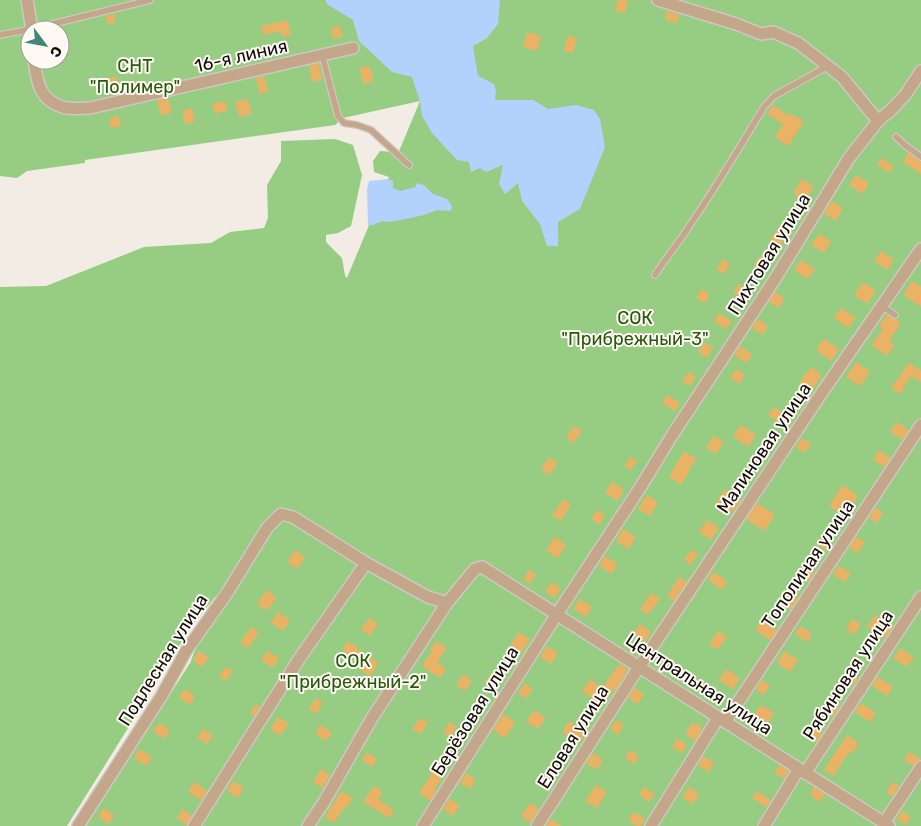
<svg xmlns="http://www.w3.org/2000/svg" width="921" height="826" viewBox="0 0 921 826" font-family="Rubik,sans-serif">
	<rect width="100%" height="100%" fill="#f2ece4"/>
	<path fill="#97cc83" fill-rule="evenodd" d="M0,0H921V826H86L190,663L216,596L191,627L67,826H0V287L46,286L144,247L211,243L230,232L264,228L268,218L267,185L281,161V141L335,139L353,145L362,175L351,226L338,233L326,235V242L342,258L345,276L347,278L389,177L374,172L373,161L380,151L393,152L397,156L420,101L343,118L335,125L85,160V163L27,171L17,178L0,176ZM30,30H60V60H30Z"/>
	<g fill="#b3d1fd">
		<polygon points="325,0 500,0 498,24 487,38 473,46 478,76 494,84 496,91 495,100 533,100 548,109 576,105 594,110 600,119 605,147 580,209 558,222 558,246 547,246 540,224 522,201 518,183 505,194 499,184 503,165 486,172 480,168 471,172 469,162 457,160 432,133 422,116 420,101 412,77 392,72 359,41 353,20 328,5"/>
		<polygon points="388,179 393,181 393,188 400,191 415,187 417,183 424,185 433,194 447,199 452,206 451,211 437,210 424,215 401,220 389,222 383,221 373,225 368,225 367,189 369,181"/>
	</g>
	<g fill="#eab265">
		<polygon points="618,0 628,0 625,13 615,11"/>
		<polygon points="667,11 679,14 677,23 665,20"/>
		<polygon points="114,14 116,22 107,24 106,16"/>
		<polygon points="287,20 291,35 282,37 281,31 263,35 261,26"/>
		<polygon points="340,26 342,37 333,39 331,28"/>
		<polygon points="527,32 541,36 537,51 523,47"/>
		<polygon points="567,36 577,38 573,53 564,51"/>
		<polygon points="319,63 322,80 312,82 309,66"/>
		<polygon points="370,66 374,81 363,84 360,68"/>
		<polygon points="116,76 120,91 109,93 106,79"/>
		<polygon points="264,76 268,92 260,94 256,78"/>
		<polygon points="168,98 172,113 160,115 157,100"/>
		<polygon points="248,99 252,114 239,117 235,102"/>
		<polygon points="225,101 227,111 215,114 212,104"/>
		<polygon points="773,105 790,116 792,114 804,122 788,146 775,137 783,124 767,114"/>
		<polygon points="192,108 195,122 185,124 182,111"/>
		<polygon points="118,116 121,126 111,128 109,118"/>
		<polygon points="908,153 921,162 921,174 903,162"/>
		<polygon points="881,158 894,166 889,173 877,165"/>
		<polygon points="856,175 869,183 863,194 849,185"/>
		<polygon points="802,179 814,187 805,201 793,193"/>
		<polygon points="832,201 843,208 836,221 824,214"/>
		<polygon points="778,228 787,234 779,248 769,242"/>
		<polygon points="819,234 831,241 824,253 811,245"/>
		<polygon points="881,251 894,260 887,270 874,261"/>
		<polygon points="759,256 770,263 764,272 754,266"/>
		<polygon points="723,259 730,264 724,274 716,269"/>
		<polygon points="801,260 815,269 808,279 794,270"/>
		<polygon points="912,281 921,287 921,307 903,295"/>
		<polygon points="863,282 876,291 867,304 854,295"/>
		<polygon points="739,284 751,292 746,301 733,293"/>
		<polygon points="702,289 710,295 705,303 696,298"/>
		<polygon points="775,292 785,298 778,308 769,302"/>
		<polygon points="841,308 856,318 848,328 834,318"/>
		<polygon points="719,313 732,321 726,329 714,322"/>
		<polygon points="887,315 901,323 889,341 895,345 887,356 871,345 883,329 879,326"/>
		<polygon points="758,319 768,326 763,335 752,328"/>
		<polygon points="824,339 839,349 831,361 816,350"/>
		<polygon points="705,342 713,348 707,358 698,352"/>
		<polygon points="740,346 752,354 747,363 734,355"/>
		<polygon points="856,362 870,372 860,386 846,377"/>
		<polygon points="909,363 921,371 921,382 911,376 900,394 891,388"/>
		<polygon points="811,367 822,375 811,391 799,383"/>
		<polygon points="736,369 745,375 739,384 730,378"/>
		<polygon points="688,372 696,377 690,386 682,381"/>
		<polygon points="667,395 680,403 675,411 662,403"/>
		<polygon points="774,407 787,415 781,424 768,415"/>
		<polygon points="897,422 909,430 902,439 890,432"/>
		<polygon points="741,425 756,435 748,447 733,436"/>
		<polygon points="574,426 582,431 574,443 566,438"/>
		<polygon points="713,436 724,442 716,454 706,448"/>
		<polygon points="802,438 811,444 805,453 796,447"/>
		<polygon points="879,450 891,458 884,467 873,460"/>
		<polygon points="684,451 696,459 681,485 669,477"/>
		<polygon points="549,457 558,463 550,475 541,470"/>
		<polygon points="630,457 637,461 631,470 624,466"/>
		<polygon points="753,457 762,464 757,471 748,465"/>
		<polygon points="612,482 624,490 618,501 605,493"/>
		<polygon points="842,485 858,496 845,517 829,506"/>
		<polygon points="725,489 741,500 734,511 731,510 729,513 716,503"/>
		<polygon points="647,495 658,502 650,516 638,509"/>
		<polygon points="563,499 571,504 561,521 552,516"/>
		<polygon points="757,503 775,515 764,531 746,519"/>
		<polygon points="875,508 883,513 877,523 869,518"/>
		<polygon points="597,510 605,515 600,525 591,519"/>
		<polygon points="707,520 719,528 711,540 699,532"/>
		<polygon points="623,529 636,537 629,549 616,541"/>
		<polygon points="822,534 833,541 827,551 816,544"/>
		<polygon points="554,537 566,545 558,558 546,551"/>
		<polygon points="856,537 865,542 858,553 849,547"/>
		<polygon points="295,550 305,557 298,569 287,562"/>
		<polygon points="691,550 698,554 691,565 684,560"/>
		<polygon points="605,556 618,564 611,574 599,566"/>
		<polygon points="804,566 814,573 808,582 798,575"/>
		<polygon points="839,566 851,573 845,582 833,575"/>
		<polygon points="529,569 536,574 530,584 523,579"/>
		<polygon points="713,572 727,581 722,590 708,580"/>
		<polygon points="679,577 687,582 674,601 667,596"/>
		<polygon points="552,582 561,588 555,598 545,592"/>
		<polygon points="266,590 277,597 267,611 257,604"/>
		<polygon points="791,592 798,597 791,609 783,604"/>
		<polygon points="651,593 660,599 648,615 640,609"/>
		<polygon points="580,599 592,607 586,617 573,609"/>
		<polygon points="278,612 290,620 283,631 271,623"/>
		<polygon points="875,615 893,626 885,638 867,627"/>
		<polygon points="369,618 378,624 370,636 361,630"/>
		<polygon points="852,619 861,624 854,635 846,629"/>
		<polygon points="762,620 777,630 770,640 755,630"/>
		<polygon points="640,624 651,632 645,642 633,634"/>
		<polygon points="800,626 812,634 807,642 795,634"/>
		<polygon points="251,627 259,632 248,648 240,643"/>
		<polygon points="718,631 727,637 718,650 709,644"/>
		<polygon points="519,632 530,639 522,652 510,645"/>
		<polygon points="348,641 357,647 356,648 379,663 370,676 359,669 362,663 342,650"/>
		<polygon points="436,641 447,648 437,662 446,669 440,678 422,666 432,651 430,650"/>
		<polygon points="547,646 558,653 551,664 540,657"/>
		<polygon points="900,648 914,657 907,667 893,658"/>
		<polygon points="199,651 209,657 202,667 193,661"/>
		<polygon points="268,651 279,658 273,668 261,660"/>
		<polygon points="784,651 798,660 790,672 777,663"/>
		<polygon points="619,664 628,670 615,690 614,689 602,706 582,691 590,679 602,688"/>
		<polygon points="225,667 233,671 226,681 219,676"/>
		<polygon points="726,669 740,678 733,689 719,680"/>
		<polygon points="493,671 502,677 494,688 485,682"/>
		<polygon points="847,671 858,678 853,686 842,679"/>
		<polygon points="463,674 472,681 465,691 456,685"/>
		<polygon points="878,677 893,687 887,696 872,686"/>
		<polygon points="762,680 770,685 764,695 756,689"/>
		<polygon points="525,683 533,689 526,699 518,693"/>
		<polygon points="635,688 644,694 638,704 628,698"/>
		<polygon points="185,689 195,696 190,705 179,698"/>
		<polygon points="316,698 323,703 316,714 309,709"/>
		<polygon points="830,701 839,707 833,716 824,711"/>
		<polygon points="861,703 876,713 870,722 855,712"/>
		<polygon points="256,704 260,707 254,716 250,713"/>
		<polygon points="761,705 774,713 768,723 755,714"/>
		<polygon points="534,710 546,718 538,729 526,721"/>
		<polygon points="503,714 515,722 505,738 493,730"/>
		<polygon points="278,717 289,724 280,736 270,729"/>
		<polygon points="420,718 428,723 420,734 412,729"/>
		<polygon points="616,720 624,725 618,735 610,729"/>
		<polygon points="569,721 586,732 579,744 562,732"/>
		<polygon points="449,722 457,727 450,737 443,732"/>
		<polygon points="693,722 703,728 695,741 685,734"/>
		<polygon points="159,723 170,730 164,739 153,731"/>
		<polygon points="320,725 332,733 326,741 315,733"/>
		<polygon points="812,728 822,734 816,742 806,736"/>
		<polygon points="203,729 213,735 207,744 197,738"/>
		<polygon points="847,735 859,743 852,754 849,752 833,776 824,770"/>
		<polygon points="677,738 687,745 682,753 672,747"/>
		<polygon points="140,749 152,757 146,766 134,758"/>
		<polygon points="630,750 639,756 634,764 625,758"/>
		<polygon points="367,752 377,759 372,767 362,760"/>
		<polygon points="909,752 921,759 917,761 913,766 904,760"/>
		<polygon points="593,753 603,760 597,770 586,763"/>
		<polygon points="704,756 714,763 709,772 698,765"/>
		<polygon points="438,764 447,770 434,790 436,791 430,801 419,793"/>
		<polygon points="779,765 789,771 784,779 774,772"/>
		<polygon points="321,769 330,775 322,788 313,782"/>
		<polygon points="466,773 476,780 470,789 460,783"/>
		<polygon points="233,781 244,788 238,798 227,790"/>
		<polygon points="194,782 207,791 201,800 188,792"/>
		<polygon points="893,782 899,786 892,797 886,792"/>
		<polygon points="596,785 607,792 597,808 585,801"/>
		<polygon points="374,786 383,792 378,799 394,810 389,818 363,802"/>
		<polygon points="644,787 655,794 649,802 639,795"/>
		<polygon points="689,787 699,794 693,804 682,797"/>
		<polygon points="814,787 825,794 820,802 810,795"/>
		<polygon points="341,791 353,798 346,808 345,807 334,823 325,817"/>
		<polygon points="757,791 771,800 766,807 752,798"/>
		<polygon points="449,799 450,799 460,806 453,816 443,809"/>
		<polygon points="530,803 539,809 530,823 521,816"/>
		<polygon points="104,808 114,815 109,824 98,817"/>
		<polygon points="182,809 192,816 187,825 177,818"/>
		<polygon points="902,811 911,817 906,825 897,819"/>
		<polygon points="634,812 645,819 640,826 637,826 628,820"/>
		<polygon points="551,819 562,826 546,826"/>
	</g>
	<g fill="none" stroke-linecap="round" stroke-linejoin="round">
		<defs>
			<g id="lane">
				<polyline points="0,35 32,29 150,0"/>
				<polyline points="322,55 338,116 344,123 357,125 371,130 409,165"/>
				<polyline points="896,137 906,146 921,157"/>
				<path d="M655,275C665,259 678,244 688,228C715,189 739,148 764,107L774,96L828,66"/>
				<polyline points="882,306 895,315"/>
			</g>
			<g id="street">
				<polyline points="27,0 32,30"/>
				<polyline points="658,0 736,24 761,34 773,32 798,43 842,77 878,121"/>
				<path d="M34,60C37,83 40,102 66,108C74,109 83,108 90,108L353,48"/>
				<polyline points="725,722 921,425"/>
				<polyline points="805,773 921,597"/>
				<polyline points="884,823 921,767"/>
				<polyline points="78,826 162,695 186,651 227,593 267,528 281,514 293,517 366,563 428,597 447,603"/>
				<polyline points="194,826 299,659 366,563"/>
				<polyline points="308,826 324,802 372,718 447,603 475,569 482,567 889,826"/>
				<polyline points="423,826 557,614 640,488 671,437 775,279 849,158 878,121 891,110 906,94 921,71"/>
				<polyline points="537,826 639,667 821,394 921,249"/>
				<polyline points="651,826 718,718"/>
				<polyline points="764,826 799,769"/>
			</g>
		</defs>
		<use href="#lane" stroke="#cec8c1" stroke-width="8"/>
		<use href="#street" stroke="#cec8c1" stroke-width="14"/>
		<use href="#lane" stroke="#c4a68b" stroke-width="5.5"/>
		<use href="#street" stroke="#c4a68b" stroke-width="11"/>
	</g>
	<g text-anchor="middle" stroke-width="4" stroke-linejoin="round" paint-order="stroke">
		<g font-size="18" fill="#0e0c0a" stroke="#fff9f3">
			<text transform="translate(241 56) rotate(-13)" y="6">16-я линия</text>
			<text transform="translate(769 254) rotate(-58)" y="6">Пихтовая улица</text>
			<text transform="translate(764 448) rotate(-56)" y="6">Малиновая улица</text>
			<text transform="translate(808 564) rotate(-56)" y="6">Тополиная улица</text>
			<text transform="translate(163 660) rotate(-58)" y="6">Подлесная улица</text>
			<text transform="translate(848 675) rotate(-57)" y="6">Рябиновая улица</text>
			<text transform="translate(699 684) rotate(33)" y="6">Центральная улица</text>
			<text transform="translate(475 711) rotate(-58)" y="6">Берёзовая улица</text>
			<text transform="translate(573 737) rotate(-58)" y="6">Еловая улица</text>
		</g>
		<g font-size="18" fill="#26570b" stroke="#fff9f3">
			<text x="135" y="72">СНТ<tspan x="135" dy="21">"Полимер"</tspan></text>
			<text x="635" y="324">СОК<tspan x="635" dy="21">"Прибрежный-3"</tspan></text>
			<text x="353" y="667">СОК<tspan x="353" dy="21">"Прибрежный-2"</tspan></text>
		</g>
	</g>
	<g transform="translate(45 45) rotate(122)"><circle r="24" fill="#fff9f3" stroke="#9f9a96"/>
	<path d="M0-4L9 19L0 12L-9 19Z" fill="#438679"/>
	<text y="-8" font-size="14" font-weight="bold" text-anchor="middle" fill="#0e0c0a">С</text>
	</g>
</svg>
